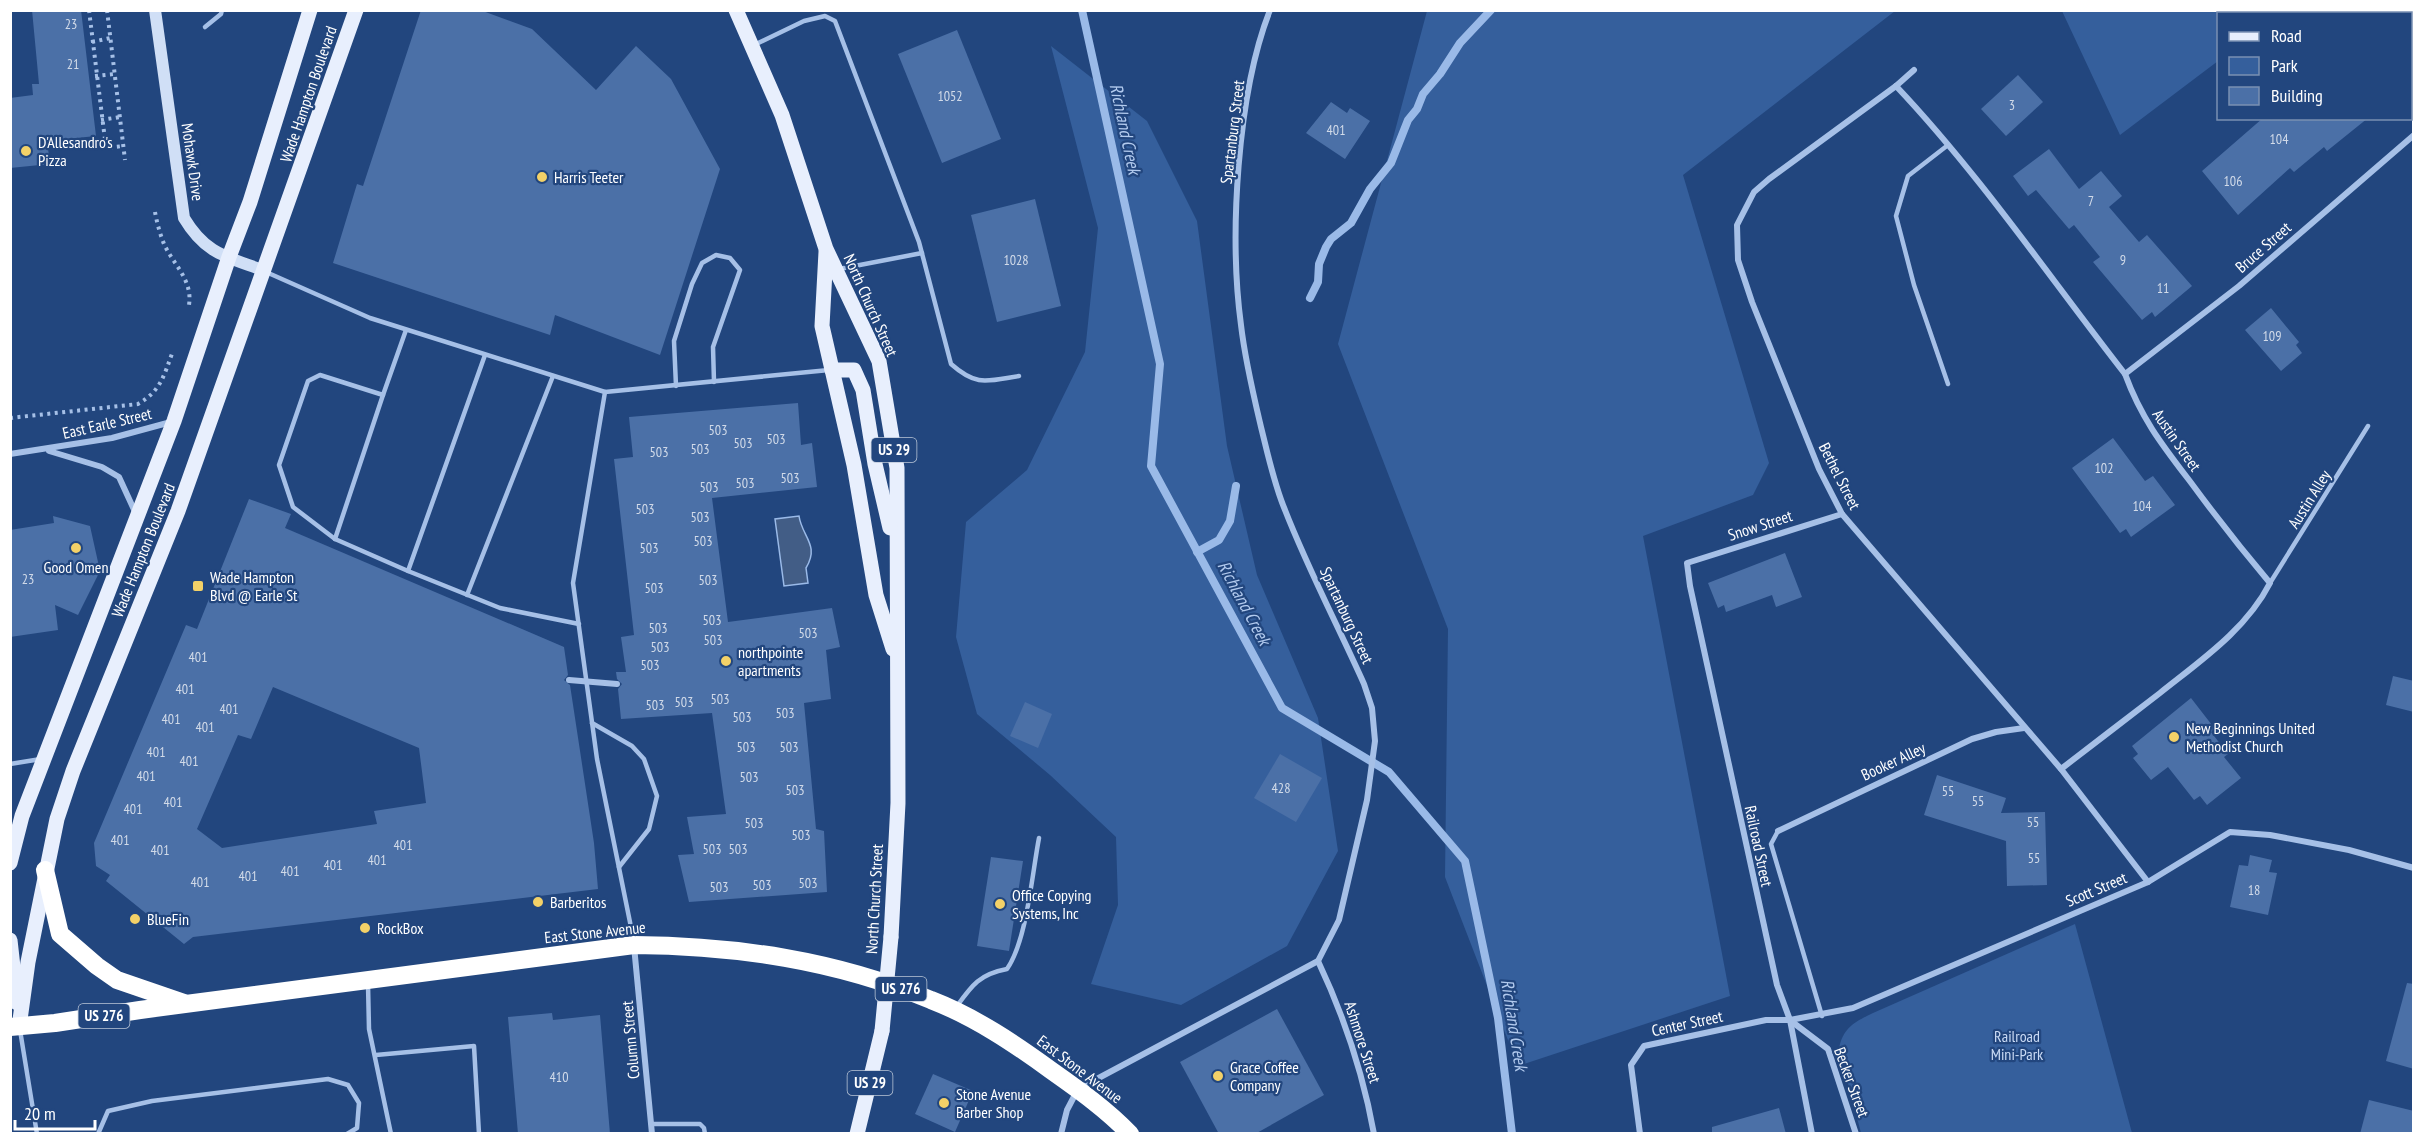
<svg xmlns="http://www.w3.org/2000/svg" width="2424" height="1144" viewBox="0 0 2424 1144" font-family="'PT Sans Narrow',sans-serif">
	<rect width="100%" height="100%" fill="#22467e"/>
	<g fill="#355f9c">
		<polygon points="1427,11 1895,11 1683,175 1769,463 1753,495 1643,536 1730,996 1518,1066 1445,877 1448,629 1338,344"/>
		<polygon points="2062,11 2285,11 2281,14 2218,14 2218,61 2120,135"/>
		<polygon points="1051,46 1147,121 1197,221 1227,446 1257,575 1318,718 1338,851 1287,946 1181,1005 1091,984 1118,905 1116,837 1050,775 977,714 956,637 966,522 1027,470 1085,352 1098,228"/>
		<path d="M2075,924L2132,1133H1861L1839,1049C1843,1027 1855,1022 1873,1013Z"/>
	</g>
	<path fill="#425d86" stroke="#9abae8" stroke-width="1.5" d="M799,516C802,537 820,545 806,568L808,583L784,586L775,519Z"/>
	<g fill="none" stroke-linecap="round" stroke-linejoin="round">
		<g stroke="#9abae8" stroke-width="8">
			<polyline points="1082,10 1160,364 1151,466 1282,708 1389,772 1465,861 1498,1018 1512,1134"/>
			<polyline points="1310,298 1318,282 1319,264 1326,247 1331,239 1351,223 1370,189 1391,163 1408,120 1417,109 1423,94 1440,74 1460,43 1491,10"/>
			<polyline points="1197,552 1219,540 1230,521 1236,486"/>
		</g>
	</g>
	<g fill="#4b70a7" fill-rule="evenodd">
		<polygon points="32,10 81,10 96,136 47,141 50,164 10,168 10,98 33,95 32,84 39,84"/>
		<polygon points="421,10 480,10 532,29 596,90 636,46 671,79 720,169 660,355 555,315 550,335 333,263 357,184 363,186"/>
		<polygon points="957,30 1001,139 942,163 898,54"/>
		<polygon points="2018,75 2043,102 2006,136 1981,109"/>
		<polygon points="1331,102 1347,113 1350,108 1370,121 1345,159 1306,133"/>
		<polygon points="2263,118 2368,118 2327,151 2324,147 2294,172 2290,168 2238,215 2202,171"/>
		<polygon points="2049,149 2079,189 2101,171 2122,196 2109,207 2139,242 2147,235 2192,286 2155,317 2152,312 2142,320 2093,262 2100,257 2074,225 2069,229 2036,190 2028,196 2013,176"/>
		<polygon points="1035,199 1061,306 997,322 971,215"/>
		<polygon points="2271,308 2299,342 2296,345 2302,353 2281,371 2245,330"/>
		<polygon points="798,403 801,445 812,443 817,487 712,498 728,622 832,608 840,647 826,650 831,699 804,703 816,829 824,831 827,892 689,902 678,855 694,854 687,817 726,814 712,713 621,719 618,689 622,684 617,679 616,672 626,672 621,637 634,635 614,459 633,457 629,417"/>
		<polygon points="2113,438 2145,481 2153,476 2175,505 2131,537 2126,529 2120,533 2072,468"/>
		<path d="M249,499L291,514L285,528L564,647L568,675L564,680L570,685L594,843L598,889L193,937L184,944L106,881L110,875L96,866L94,843L186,625L197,629ZM273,687L419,748L426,803L374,811L377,824L222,848L197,829L238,735L251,739Z"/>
		<polygon points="53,516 90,526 100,571 78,615 55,605 58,630 10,637 10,530 54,523"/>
		<polygon points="1785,553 1802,597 1776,607 1772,595 1726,612 1724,605 1718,608 1708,583"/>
		<polygon points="2393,676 2414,681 2414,712 2386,705"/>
		<polygon points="2191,698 2215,729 2211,732 2228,754 2224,757 2241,778 2207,805 2200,796 2194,800 2168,767 2151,780 2133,758 2138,754 2132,746"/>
		<polygon points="1025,702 1052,714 1038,748 1010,736"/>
		<polygon points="1280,754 1322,778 1296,822 1254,798"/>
		<polygon points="1937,775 2006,798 2001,813 2045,812 2047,885 2007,886 2006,841 1924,815"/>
		<polygon points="2250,855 2272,860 2269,872 2277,873 2268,915 2230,907 2239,865 2248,866"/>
		<polygon points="991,857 1023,861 1009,951 977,946"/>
		<polygon points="2407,983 2414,984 2414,1069 2386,1061"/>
		<polygon points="1277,1009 1324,1095 1255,1134 1219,1134 1180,1062"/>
		<polygon points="552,1013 553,1020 600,1015 610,1134 518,1134 508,1017"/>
		<polygon points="933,1074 973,1091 955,1132 915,1114"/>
		<polygon points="2369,1100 2414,1111 2414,1134 2360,1134"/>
		<polygon points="1779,1108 1786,1134 1712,1134 1712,1127"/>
	</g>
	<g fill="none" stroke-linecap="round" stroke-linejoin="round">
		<g stroke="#a6c0e7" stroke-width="4" stroke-dasharray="3 4.5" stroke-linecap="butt">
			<polyline points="89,10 106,148 123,146"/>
			<polyline points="107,10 125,160"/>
			<polyline points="92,42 110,38"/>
			<polyline points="95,76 114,74"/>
			<polyline points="101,120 120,117"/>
			<path d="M155,212C157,223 160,234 164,244C173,264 193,280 189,305"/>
			<path d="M10,418L138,404C161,391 164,375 173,351"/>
		</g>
		<g stroke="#a6c0e7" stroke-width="4.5">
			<polyline points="205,27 221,14 222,10"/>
			<path d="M754,45L804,21L825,16L835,21L919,242L951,364C977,387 987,381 1019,376"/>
			<polyline points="839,269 922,253"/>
			<polyline points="266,272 370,318 605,392 573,583 597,759 634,942"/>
			<polyline points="406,330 383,395 320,375 308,381 279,465 293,507 335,539 408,571 500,608 579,624"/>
			<polyline points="1948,384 1914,285 1896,216 1908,176 1948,145"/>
			<polyline points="676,386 674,341 692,284 702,263 716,255 730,258 740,270 713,347 714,382"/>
			<polyline points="605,392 829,370"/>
			<polyline points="335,539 383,395"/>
			<polyline points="408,571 485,355"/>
			<polyline points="2270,583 2368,426"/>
			<polyline points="467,595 553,376"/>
			<polyline points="592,723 632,746 644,759 657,796 649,829 619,867"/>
			<polyline points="10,764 41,759"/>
			<polyline points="1778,831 1771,844 1822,1016"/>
			<polyline points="368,984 369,1029 391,1134"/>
			<path d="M957,1006C972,985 980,974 1007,969C1027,940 1032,874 1039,838"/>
			<polyline points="20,1030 37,1134"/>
			<polyline points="376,1055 474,1046 479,1134"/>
			<polyline points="651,1124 700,1124 704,1128 705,1134"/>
			<polyline points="98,1134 108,1111 152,1101 328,1079 348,1085 359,1103 357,1128 347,1134"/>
		</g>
		<g stroke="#a6c0e7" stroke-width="6">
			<polyline points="1914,70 1896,86 1769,179 1754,192 1737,225 1738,260 1752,302 1819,469 1842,514 2061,769 2148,882"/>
			<path d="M1896,86C1980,175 2050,278 2125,374C2142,420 2163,446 2192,484C2217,518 2243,551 2270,583C2246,630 2200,661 2160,693C2127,718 2094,744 2061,769"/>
			<polyline points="2125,374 2239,286 2414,135"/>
			<polyline points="49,451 102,467 119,477 136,514"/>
			<polyline points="10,454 112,438 171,422"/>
			<polyline points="1778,831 1972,739 1996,732 2024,728"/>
			<polyline points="634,946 652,1134"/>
			<path d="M1318,961C1344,1016 1363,1073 1374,1134"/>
			<polyline points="1791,1021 1828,1049 1856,1134"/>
			<path d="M1061,1134L1067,1110L1078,1089L1318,961L1339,920L1367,800L1375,741L1372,708L1364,684C1338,626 1308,569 1285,510C1274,484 1268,455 1261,427C1253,393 1245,360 1241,325C1229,236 1237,94 1270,10"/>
			<polyline points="1640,1134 1631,1065 1644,1046 1766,1020 1790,1020 1853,1008 2148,882 2230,832 2270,835 2349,850 2414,868"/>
			<polyline points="1812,1134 1790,1020 1777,985 1690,586 1687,563 1842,514"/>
		</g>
		<path stroke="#d0dff6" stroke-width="12" d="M155,10L184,218C206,255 228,257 265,271"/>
		<g stroke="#e8effd" stroke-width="15">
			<polyline points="736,10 782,115 826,249 879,361 897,468 898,803 891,937"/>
			<polyline points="826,252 822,326 854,465 876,595 893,649"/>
			<polyline points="832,370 854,370 863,390 875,464 890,528"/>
			<polyline points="10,863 22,816 174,421 229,257 250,202 310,10"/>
			<polyline points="10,940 17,1003"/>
			<polyline points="19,1027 28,962 57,819 73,771 178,511 356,10"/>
			<polyline points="857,1134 882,1031"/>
		</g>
		<g stroke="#fff" stroke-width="18">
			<polyline points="45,870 60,934 97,966 117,980 184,1003"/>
			<path d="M10,1027L55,1023L140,1010L634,945C737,946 835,960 931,1000C975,1017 1015,1044 1052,1071C1079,1090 1107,1110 1130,1134"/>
		</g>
		<polyline stroke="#a6c0e7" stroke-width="6" points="569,680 617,684"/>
		<polyline stroke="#e8effd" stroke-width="15" points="882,1031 891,937"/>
	</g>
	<g fill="#f3d168" stroke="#22467e" stroke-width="2">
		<circle cx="26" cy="151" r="6"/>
		<circle cx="542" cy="177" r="6"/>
		<circle cx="76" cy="548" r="6"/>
		<rect x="192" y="580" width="12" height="12" rx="3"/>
		<circle cx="726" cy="661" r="6"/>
		<circle cx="2174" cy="737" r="6"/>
		<circle cx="538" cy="902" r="6"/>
		<circle cx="1000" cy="904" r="6"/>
		<circle cx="135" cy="919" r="6"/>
		<circle cx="365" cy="928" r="6"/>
		<circle cx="1218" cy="1076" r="6"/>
		<circle cx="944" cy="1103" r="6"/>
	</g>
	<g text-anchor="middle" stroke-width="4.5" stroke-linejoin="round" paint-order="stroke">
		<g font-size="14" fill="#d2dbe9">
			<text x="71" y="29">23</text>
			<text x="73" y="69">21</text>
			<text x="950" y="101">1052</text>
			<text x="2012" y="110">3</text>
			<text x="1336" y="135">401</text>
			<text x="2279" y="144">104</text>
			<text x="2233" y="186">106</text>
			<text x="2091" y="206">7</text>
			<text x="1016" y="265">1028</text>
			<text x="2123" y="265">9</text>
			<text x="2163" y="293">11</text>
			<text x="2272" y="341">109</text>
			<text x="718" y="435">503</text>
			<text x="776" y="444">503</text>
			<text x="743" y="448">503</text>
			<text x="700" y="454">503</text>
			<text x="659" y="457">503</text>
			<text x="2104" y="473">102</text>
			<text x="790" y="483">503</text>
			<text x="745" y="488">503</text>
			<text x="709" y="492">503</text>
			<text x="2142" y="511">104</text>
			<text x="645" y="514">503</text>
			<text x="700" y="522">503</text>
			<text x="703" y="546">503</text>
			<text x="649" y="553">503</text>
			<text x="28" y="584">23</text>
			<text x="708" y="585">503</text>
			<text x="654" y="593">503</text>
			<text x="712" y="625">503</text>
			<text x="658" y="633">503</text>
			<text x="808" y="638">503</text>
			<text x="713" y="645">503</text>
			<text x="660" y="652">503</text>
			<text x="198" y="662">401</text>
			<text x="650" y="670">503</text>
			<text x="185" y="694">401</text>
			<text x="720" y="704">503</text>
			<text x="684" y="707">503</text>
			<text x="655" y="710">503</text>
			<text x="229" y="714">401</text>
			<text x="785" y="718">503</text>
			<text x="742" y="722">503</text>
			<text x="171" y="724">401</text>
			<text x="205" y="732">401</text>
			<text x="746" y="752">503</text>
			<text x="789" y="752">503</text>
			<text x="156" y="757">401</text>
			<text x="189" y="766">401</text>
			<text x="146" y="781">401</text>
			<text x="749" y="782">503</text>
			<text x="1281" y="793">428</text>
			<text x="795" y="795">503</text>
			<text x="1948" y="796">55</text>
			<text x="1978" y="806">55</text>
			<text x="173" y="807">401</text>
			<text x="133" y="814">401</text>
			<text x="2033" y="827">55</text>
			<text x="754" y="828">503</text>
			<text x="801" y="840">503</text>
			<text x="120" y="845">401</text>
			<text x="403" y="850">401</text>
			<text x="712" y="854">503</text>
			<text x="738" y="854">503</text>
			<text x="160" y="855">401</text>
			<text x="2034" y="863">55</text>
			<text x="377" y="865">401</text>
			<text x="333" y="870">401</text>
			<text x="290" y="876">401</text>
			<text x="248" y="881">401</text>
			<text x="200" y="887">401</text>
			<text x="808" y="888">503</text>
			<text x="762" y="890">503</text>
			<text x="719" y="892">503</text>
			<text x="2254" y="895">18</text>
			<text x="559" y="1082">410</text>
		</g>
		<g fill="#22467e" stroke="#bdc8d8" stroke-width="1.5">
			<rect x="871.5" y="438" width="45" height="24" rx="4.5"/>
			<rect x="875.5" y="977" width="51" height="24" rx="4.5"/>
			<rect x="78.5" y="1004" width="51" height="24" rx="4.5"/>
			<rect x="847.5" y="1071" width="45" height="24" rx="4.5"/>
		</g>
		<g font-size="15" font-weight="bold" fill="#fff">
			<text x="894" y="455">US 29</text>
			<text x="901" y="994">US 276</text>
			<text x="104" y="1021">US 276</text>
			<text x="870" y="1088">US 29</text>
		</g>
		<g font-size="16" fill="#fff" stroke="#22467e">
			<text transform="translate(308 94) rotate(-71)" y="6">Wade Hampton Boulevard</text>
			<text transform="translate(1232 132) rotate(-83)" y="6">Spartanburg Street</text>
			<text transform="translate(193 162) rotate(82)" y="6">Mohawk Drive</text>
			<text transform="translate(2263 247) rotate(-41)" y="6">Bruce Street</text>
			<text transform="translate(871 305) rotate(66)" y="6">North Church Street</text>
			<text transform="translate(107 423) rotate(-13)" y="6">East Earle Street</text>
			<text transform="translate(2177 440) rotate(55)" y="6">Austin Street</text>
			<text transform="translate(1840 476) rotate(63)" y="6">Bethel Street</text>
			<text transform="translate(2309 499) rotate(-58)" y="6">Austin Alley</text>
			<text transform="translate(1760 525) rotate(-18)" y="6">Snow Street</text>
			<text transform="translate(143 550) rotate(-68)" y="6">Wade Hampton Boulevard</text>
			<text transform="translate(1347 615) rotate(65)" y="6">Spartanburg Street</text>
			<text transform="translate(1893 761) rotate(-25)" y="6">Booker Alley</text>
			<text transform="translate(1759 846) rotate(78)" y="6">Railroad Street</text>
			<text transform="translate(2096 889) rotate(-23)" y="6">Scott Street</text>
			<text transform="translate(874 899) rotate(-87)" y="6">North Church Street</text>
			<text transform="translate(595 932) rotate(-6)" y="6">East Stone Avenue</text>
			<text transform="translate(1687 1023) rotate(-12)" y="6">Center Street</text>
			<text transform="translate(630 1040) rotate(-95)" y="6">Column Street</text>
			<text transform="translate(1363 1042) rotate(72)" y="6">Ashmore Street</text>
			<text transform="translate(1080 1069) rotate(37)" y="6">East Stone Avenue</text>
			<text transform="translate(1852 1082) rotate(70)" y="6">Becker Street</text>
		</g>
		<g font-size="16" fill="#fff" stroke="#22467e" text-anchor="start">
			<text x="38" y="148">D'Allesandro's<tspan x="38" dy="18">Pizza</tspan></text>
			<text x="554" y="183">Harris Teeter</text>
			<text x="76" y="573" text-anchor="middle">Good Omen</text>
			<text x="210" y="583">Wade Hampton<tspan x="210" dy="18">Blvd @ Earle St</tspan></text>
			<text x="738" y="658">northpointe<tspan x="738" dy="18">apartments</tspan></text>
			<text x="2186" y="734">New Beginnings United<tspan x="2186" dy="18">Methodist Church</tspan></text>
			<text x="1012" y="901">Office Copying<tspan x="1012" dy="18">Systems, Inc</tspan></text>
			<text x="550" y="908">Barberitos</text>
			<text x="147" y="925">BlueFin</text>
			<text x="377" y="934">RockBox</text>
			<text x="1230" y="1073">Grace Coffee<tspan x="1230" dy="18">Company</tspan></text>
			<text x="956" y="1100">Stone Avenue<tspan x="956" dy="18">Barber Shop</tspan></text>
		</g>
		<g font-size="16" fill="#cadbf5" stroke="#22467e">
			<text x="2017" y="1042">Railroad<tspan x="2017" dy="18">Mini-Park</tspan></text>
		</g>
		<g font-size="18" font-style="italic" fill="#b2caee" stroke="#22467e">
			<text transform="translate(1125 129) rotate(78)" y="6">Richland Creek</text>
			<text transform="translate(1244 603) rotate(62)" y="6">Richland Creek</text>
			<text transform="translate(1514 1025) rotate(81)" y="6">Richland Creek</text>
		</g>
	</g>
	<rect width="2424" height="1144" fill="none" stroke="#ffffff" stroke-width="24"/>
	<rect x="2217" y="12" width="195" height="108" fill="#22467e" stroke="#7a90b2" stroke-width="1.5"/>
	<rect x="2229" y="32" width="30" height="9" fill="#e8effd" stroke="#7a90b2" stroke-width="1.5"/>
	<text x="2271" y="42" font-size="18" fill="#ffffff">Road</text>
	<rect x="2229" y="57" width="30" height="18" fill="#355f9c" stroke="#7a90b2" stroke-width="1.5"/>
	<text x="2271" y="72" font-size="18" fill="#ffffff">Park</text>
	<rect x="2229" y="87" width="30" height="18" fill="#4b70a7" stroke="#7a90b2" stroke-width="1.5"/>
	<text x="2271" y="102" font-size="18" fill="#ffffff">Building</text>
	<path d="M15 1120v9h80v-9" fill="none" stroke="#ffffff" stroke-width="3"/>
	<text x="24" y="1120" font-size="18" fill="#ffffff" stroke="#22467e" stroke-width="4.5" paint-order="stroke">20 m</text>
</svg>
